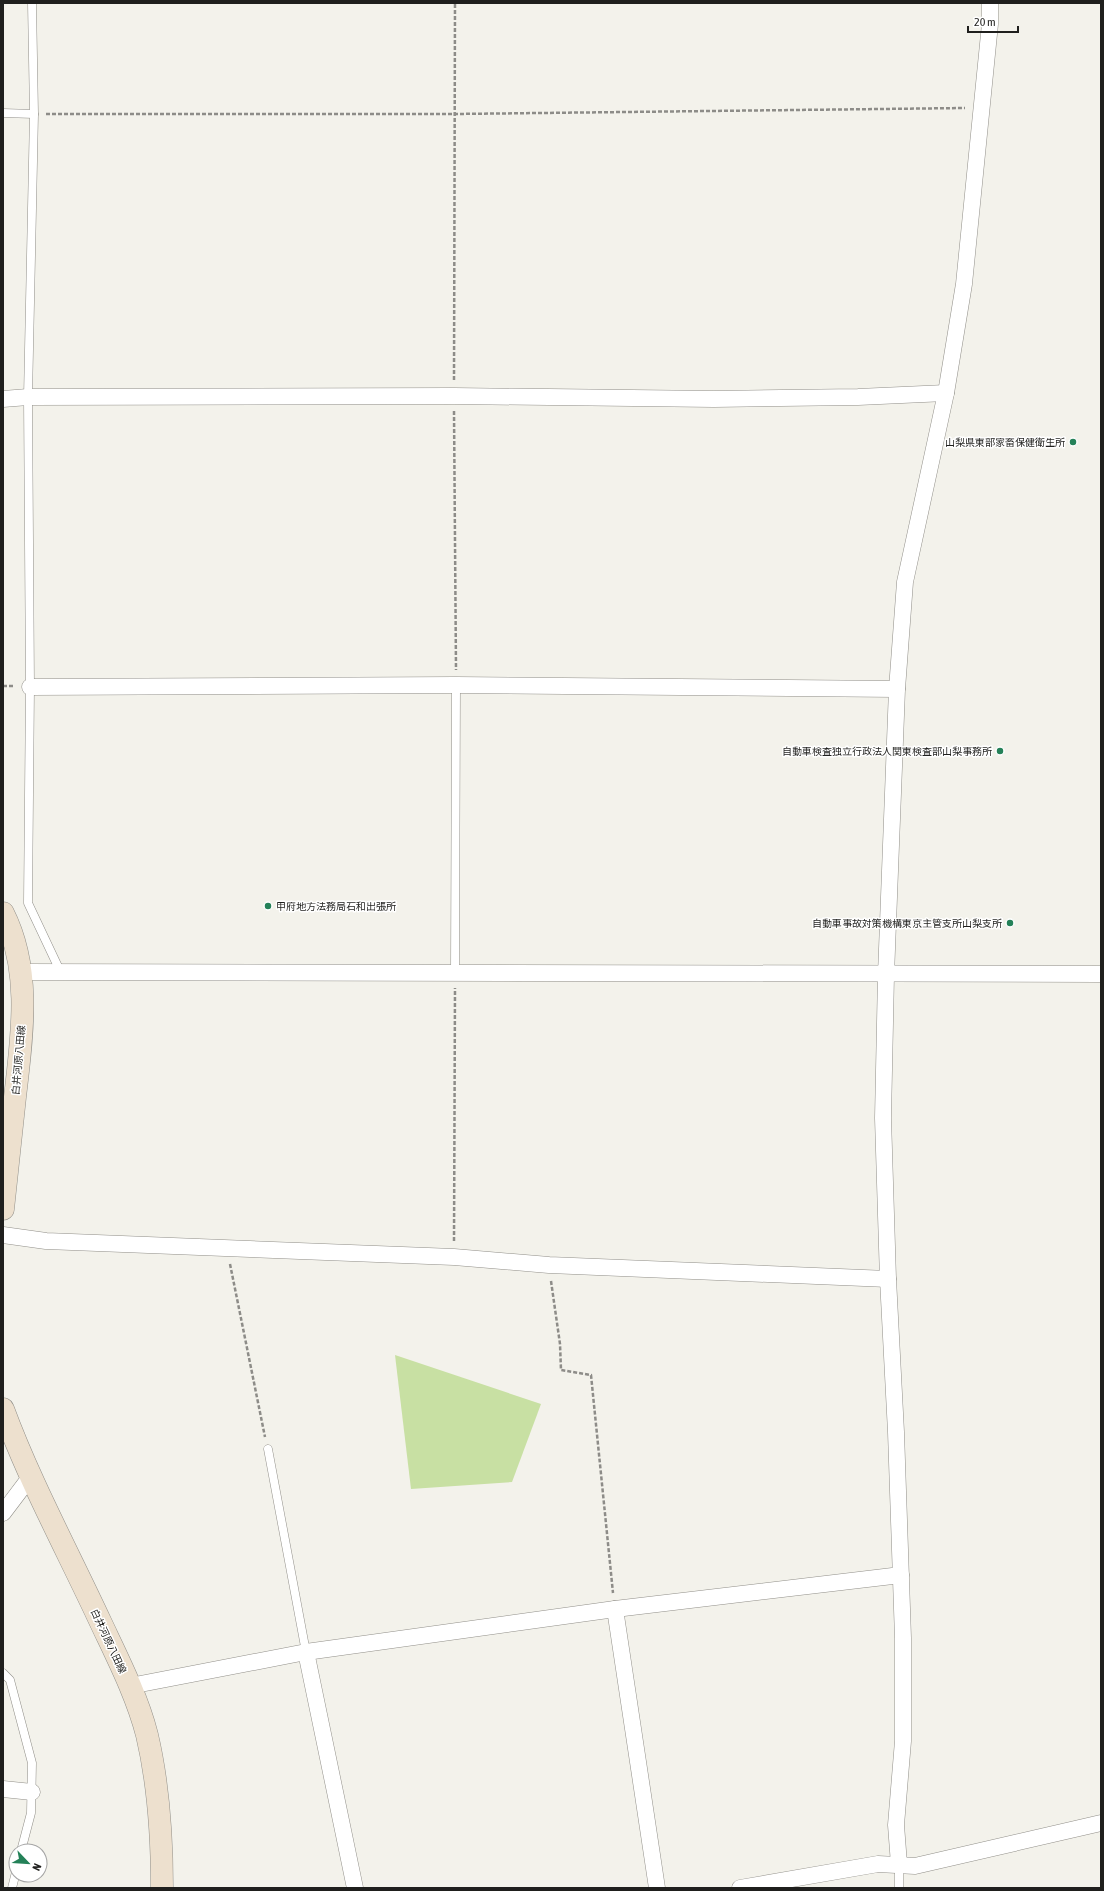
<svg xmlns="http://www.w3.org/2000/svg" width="1104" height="1891" viewBox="0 0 1104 1891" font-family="'Asap Condensed','Noto Sans JP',sans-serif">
	<rect width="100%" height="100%" fill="#f3f2eb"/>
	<polygon fill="#c8e0a3" points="395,1355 541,1404 512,1482 411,1489"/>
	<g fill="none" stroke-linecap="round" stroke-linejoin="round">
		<defs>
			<g id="lane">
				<polyline points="32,3 34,114 28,397 30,687 28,903 61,973"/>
				<polyline points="3,113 34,114"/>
				<polyline points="455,974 456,685"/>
				<polyline points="268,1449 306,1652"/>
				<polyline points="3,1673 10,1680 32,1763 31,1813 21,1851"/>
				<polyline points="12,1888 16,1872"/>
				<polyline points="899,1888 899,1864"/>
			</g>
			<g id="street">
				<polyline points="3,399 28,397 454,396 714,399 858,397 946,393"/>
				<polyline points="30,687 456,685 897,689"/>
				<polyline points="21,972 1101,974"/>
				<polyline points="3,1235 46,1241 454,1257 549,1265 888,1279"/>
				<polyline points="3,1513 31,1476"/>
				<polyline points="615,1609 657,1888"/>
				<polyline points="306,1652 355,1888"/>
				<polyline points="130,1686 306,1652 615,1609 901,1575"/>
				<polyline points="3,1789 32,1792"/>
				<polyline points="899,1864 896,1825 903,1741 903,1638 896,1432 888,1279 883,1118 886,975 897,689 905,582 946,393 964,284 990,24 990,3"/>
				<polyline points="740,1888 878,1864 915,1866 1101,1823"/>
			</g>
			<g id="secondary">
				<path d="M3,913C32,970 22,1036 15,1097C11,1134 7,1172 3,1209"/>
				<path d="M3,1409C30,1482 68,1552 101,1623C118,1659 137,1696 147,1735C159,1786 162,1836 162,1888"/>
			</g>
		</defs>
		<use href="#lane" stroke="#918f89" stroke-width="9"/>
		<use href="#street" stroke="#918f89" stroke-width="17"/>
		<use href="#secondary" stroke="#918f89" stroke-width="23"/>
		<g stroke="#8d8c88" stroke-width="2.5" stroke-dasharray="4 2" stroke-linecap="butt">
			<polyline points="46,114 455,114 965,108"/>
			<polyline points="454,380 455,3"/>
			<polyline points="454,411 456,670"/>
			<polyline points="3,686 14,686"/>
			<polyline points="454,1241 455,988"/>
			<polyline points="230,1264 265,1437"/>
			<polyline points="551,1281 560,1344 561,1370 591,1375 613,1593"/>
		</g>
		<use href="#lane" stroke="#fff" stroke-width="8"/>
		<use href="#street" stroke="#fff" stroke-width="16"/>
		<use href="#secondary" stroke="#ede0ce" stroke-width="22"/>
	</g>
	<g fill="#248158" stroke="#fff" stroke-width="1.5">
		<circle cx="1073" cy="442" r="4"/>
		<circle cx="1000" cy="751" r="4"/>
		<circle cx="268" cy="906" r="4"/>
		<circle cx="1010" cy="923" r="4"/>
	</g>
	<g text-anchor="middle" stroke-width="3" stroke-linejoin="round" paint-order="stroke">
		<g font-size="10" fill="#1f1f1d" stroke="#fff" text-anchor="end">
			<text x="1065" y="446">山梨県東部家畜保健衛生所</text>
			<text x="992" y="755">自動車検査独立行政法人関東検査部山梨事務所</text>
			<text x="276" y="910" text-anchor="start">甲府地方法務局石和出張所</text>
			<text x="1002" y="927">自動車事故対策機構東京主管支所山梨支所</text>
		</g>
		<g font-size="10" fill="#1f1f1d" stroke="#fff">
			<text transform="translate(18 1060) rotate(-85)" y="4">白井河原八田線</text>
			<text transform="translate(109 1641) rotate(65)" y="4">白井河原八田線</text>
		</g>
	</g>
	<rect width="1104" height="1891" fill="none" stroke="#1f1f1d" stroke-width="8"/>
	<g transform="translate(28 1863) rotate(115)"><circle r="19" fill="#ffffff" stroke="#a5a5a5"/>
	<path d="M0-3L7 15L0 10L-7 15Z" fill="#248158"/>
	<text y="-6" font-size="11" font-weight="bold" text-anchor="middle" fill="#1f1f1d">N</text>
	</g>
	<path d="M968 26v6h50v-6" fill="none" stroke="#1f1f1d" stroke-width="2"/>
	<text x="974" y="26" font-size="12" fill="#1f1f1d" stroke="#ffffff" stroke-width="3" paint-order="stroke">20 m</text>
</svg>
